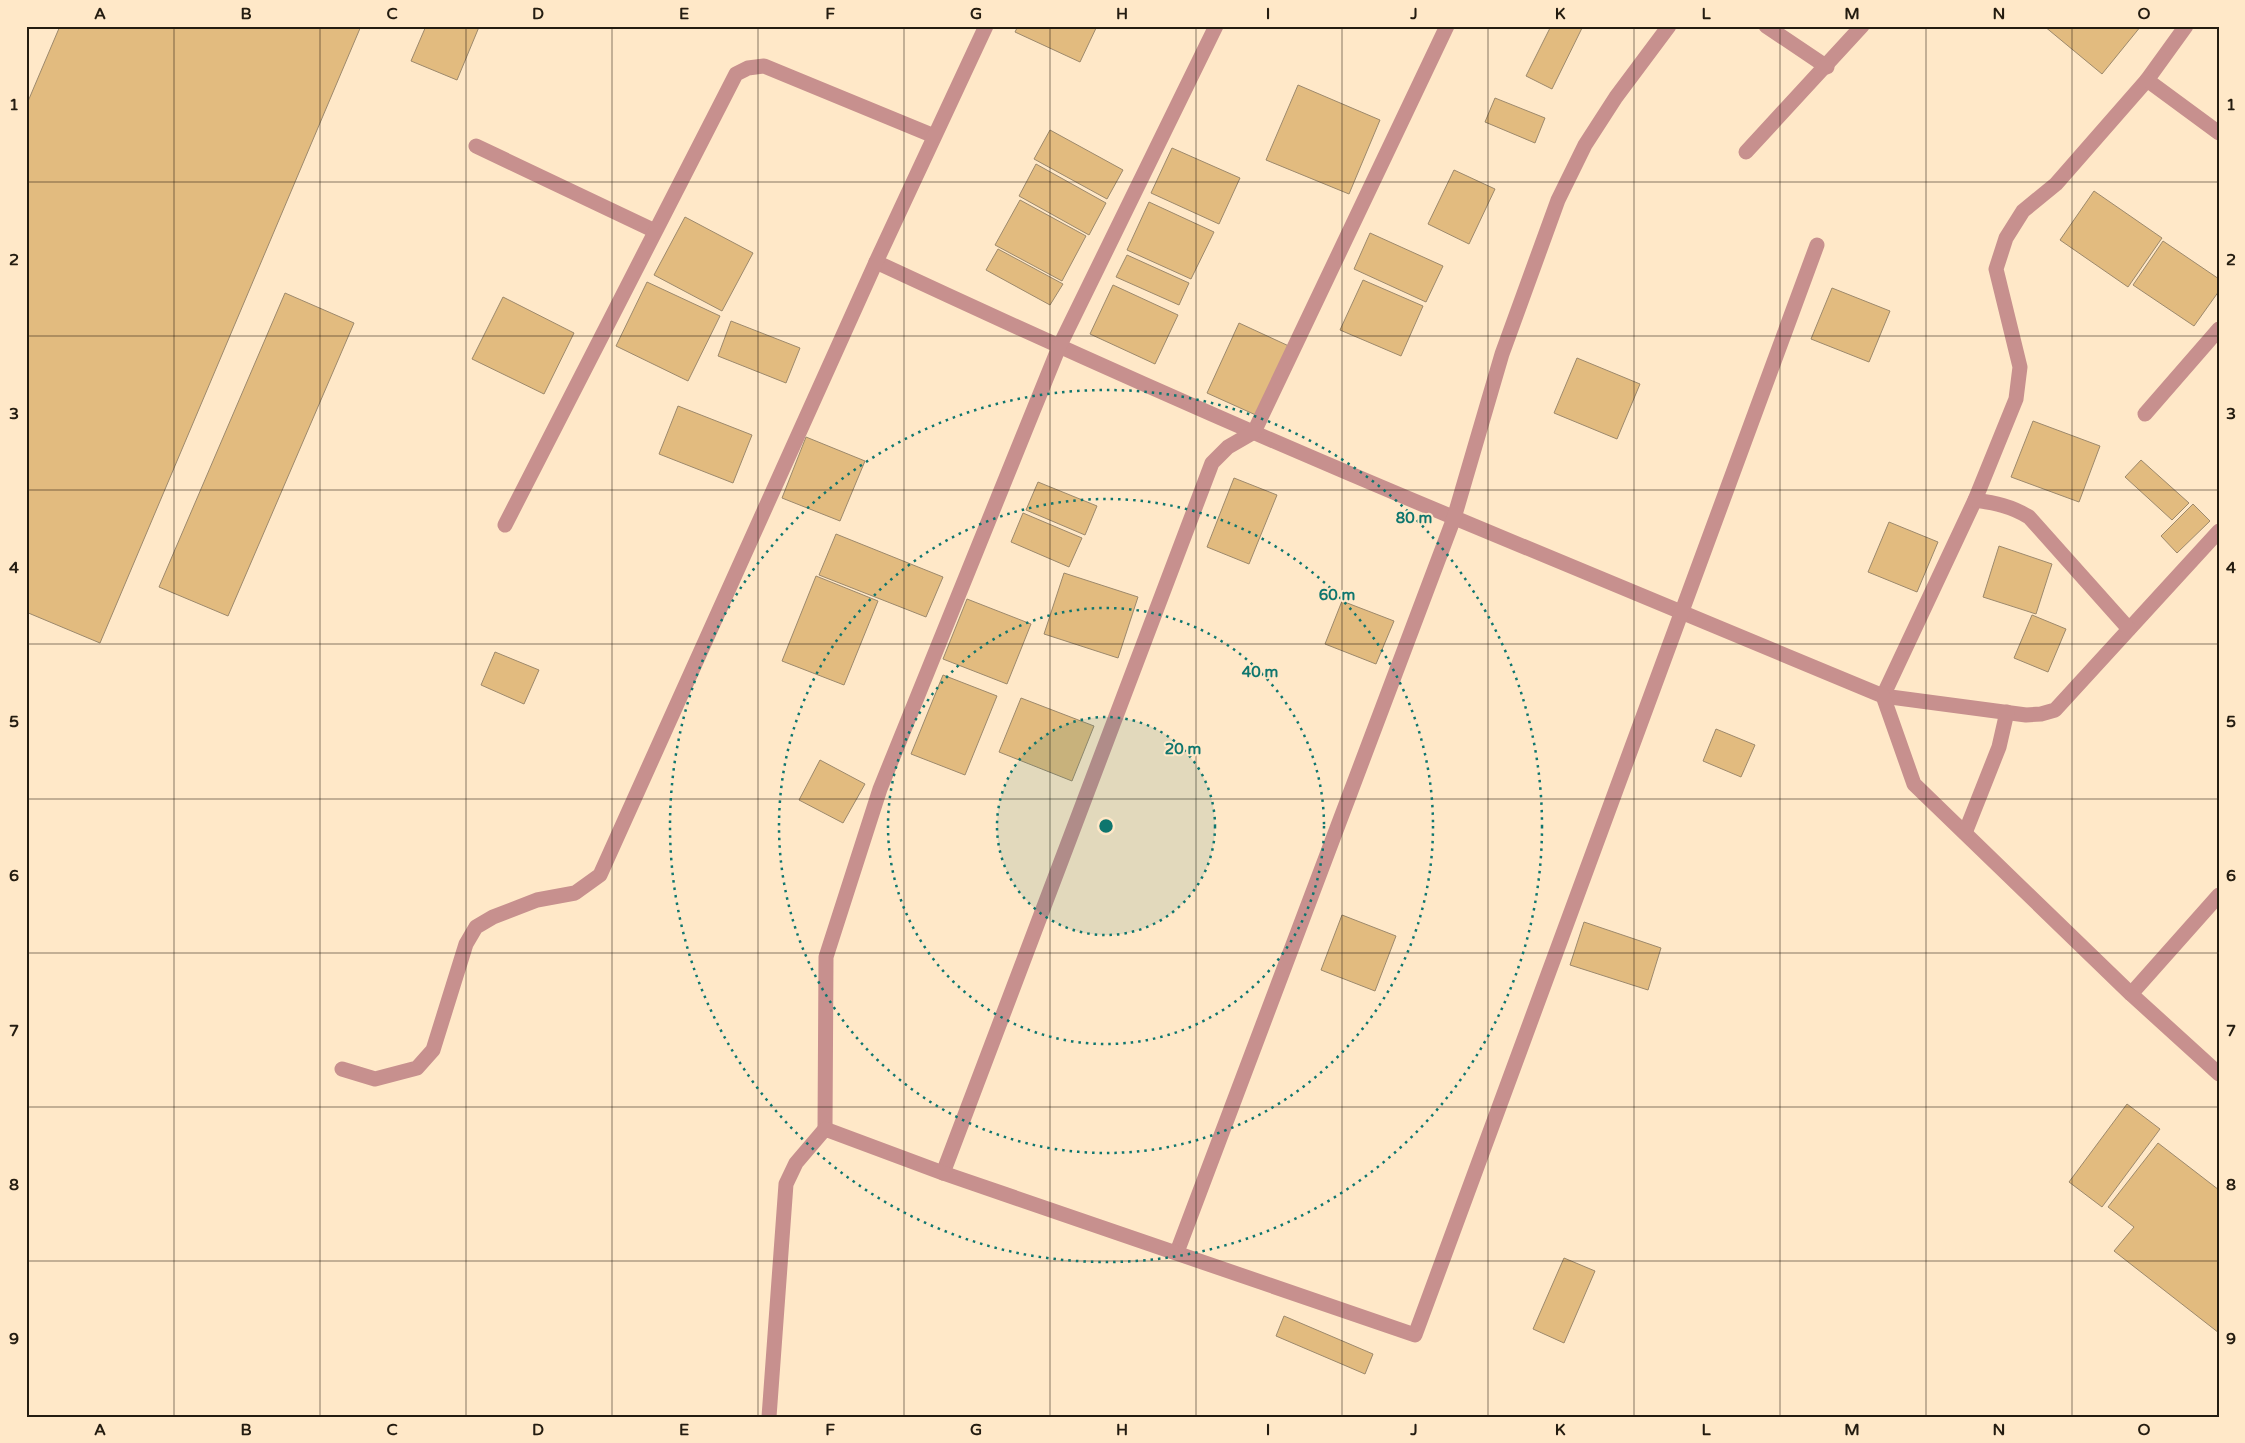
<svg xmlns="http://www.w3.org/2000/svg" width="2245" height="1443" viewBox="0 0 2245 1443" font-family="'Varela Round',sans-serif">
	<rect width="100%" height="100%" fill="#ffe8c8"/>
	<g fill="#e2bb7f" stroke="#9d896c">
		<polygon points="60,26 361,26 100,643 26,612 26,106"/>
		<polygon points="426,26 479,27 457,80 411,61"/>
		<polygon points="1018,26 1097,26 1080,62 1015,32"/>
		<polygon points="1551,26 1583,26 1552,89 1526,76"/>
		<polygon points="2044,26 2141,26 2102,74"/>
		<polygon points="1298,85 1380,120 1349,194 1266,160"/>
		<polygon points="1495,98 1545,118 1535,143 1485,122"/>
		<polygon points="1050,130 1123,170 1107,199 1034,159"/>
		<polygon points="1172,148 1240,178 1219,224 1151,193"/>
		<polygon points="1036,164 1106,203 1089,235 1019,196"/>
		<polygon points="1454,170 1495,189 1469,244 1428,224"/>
		<polygon points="2094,191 2162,238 2128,287 2060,240"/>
		<polygon points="1020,200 1086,236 1062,281 995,245"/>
		<polygon points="1149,202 1214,232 1191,279 1127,250"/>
		<polygon points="685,217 753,253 722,311 654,275"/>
		<polygon points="1370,233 1443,266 1426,302 1354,269"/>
		<polygon points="2163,241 2219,279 2219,291 2194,326 2133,285"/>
		<polygon points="998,249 1063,284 1050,305 986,270"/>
		<polygon points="1127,255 1189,283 1179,305 1116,277"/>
		<polygon points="1363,280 1423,306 1401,356 1340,330"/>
		<polygon points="647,282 720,316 688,381 616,346"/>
		<polygon points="1113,285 1178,315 1155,364 1090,334"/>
		<polygon points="1832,288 1890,311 1869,362 1811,339"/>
		<polygon points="285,293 354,323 228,616 159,587"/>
		<polygon points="503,297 574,333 544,394 472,359"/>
		<polygon points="731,321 800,348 786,383 718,356"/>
		<polygon points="1239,323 1291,347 1258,416 1207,393"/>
		<polygon points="1577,358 1640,384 1617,439 1554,413"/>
		<polygon points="678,406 752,435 733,483 659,454"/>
		<polygon points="2033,421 2100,446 2079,502 2011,477"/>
		<polygon points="806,437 865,461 840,521 782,498"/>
		<polygon points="2141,460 2189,503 2172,520 2125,477"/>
		<polygon points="1234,478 1277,495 1249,564 1207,547"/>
		<polygon points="1038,482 1097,506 1085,535 1026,510"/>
		<polygon points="2193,504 2210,521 2177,553 2161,536"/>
		<polygon points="1023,513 1082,538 1069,567 1011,542"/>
		<polygon points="1889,522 1938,542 1917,592 1868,572"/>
		<polygon points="836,534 943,577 926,617 819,575"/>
		<polygon points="1999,546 2052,564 2036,614 1983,597"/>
		<polygon points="1064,573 1138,597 1118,658 1044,634"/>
		<polygon points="816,576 878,601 844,685 782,661"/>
		<polygon points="967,599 1031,624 1007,684 943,659"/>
		<polygon points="1342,601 1394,621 1376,664 1325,644"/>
		<polygon points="2032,615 2066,629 2048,672 2014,658"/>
		<polygon points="495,652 539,670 524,704 481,685"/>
		<polygon points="943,675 997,696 965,775 911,754"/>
		<polygon points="1021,698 1094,726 1072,781 999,752"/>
		<polygon points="1716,729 1755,745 1741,777 1703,761"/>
		<polygon points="820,760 865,784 843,823 799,800"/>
		<polygon points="1342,915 1396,936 1375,991 1321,970"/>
		<polygon points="1584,922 1661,948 1648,990 1570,965"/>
		<polygon points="2127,1104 2160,1129 2102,1207 2069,1182"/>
		<polygon points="2158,1143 2219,1190 2219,1333 2114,1251 2134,1227 2108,1207"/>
		<polygon points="1564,1258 1595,1271 1564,1343 1533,1329"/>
		<polygon points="1284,1316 1373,1354 1365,1374 1276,1336"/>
	</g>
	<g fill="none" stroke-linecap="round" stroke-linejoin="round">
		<g stroke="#c7908e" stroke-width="15">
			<polyline points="1766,26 1827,67"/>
			<polyline points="2186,26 2147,80 2056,184 2023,211 2006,238 1996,269 2020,367 2016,399 1975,500 1883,696 2026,715 2041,714 2055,710 2219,531"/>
			<polyline points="2147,80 2219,133"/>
			<polyline points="476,146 655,231"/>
			<polyline points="1746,152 1862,26"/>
			<path d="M876,262C1067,351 1260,437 1455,518C1598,578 1741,636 1883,696L1914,784L2131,994L2219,1074"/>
			<polyline points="2145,414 2219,329"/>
			<path d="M1975,500C1995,503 2011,506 2029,517L2129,629"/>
			<polyline points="505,525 736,74 748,68 764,66 934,136"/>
			<polyline points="1965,833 1999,747 2007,712"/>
			<polyline points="2131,994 2219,895"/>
			<polyline points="342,1069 375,1079 417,1068 433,1050 466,944 476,927 493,917 537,900 575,893 600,875 876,262 986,26"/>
			<polyline points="825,1129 826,957 880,789 1059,347 1216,26"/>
			<polyline points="943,1173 1212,463 1228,447 1254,432 1447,26"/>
			<polyline points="1177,1252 1454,518 1502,354 1558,200 1585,145 1616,97 1669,26"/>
			<polyline points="769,1417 786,1184 796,1163 825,1129 943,1173 1415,1335 1817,245"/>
		</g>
	</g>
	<path fill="none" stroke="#241c10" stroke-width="1" stroke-opacity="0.55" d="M174,26V1417M320,26V1417M466,26V1417M612,26V1417M758,26V1417M904,26V1417M1050,26V1417M1196,26V1417M1342,26V1417M1488,26V1417M1634,26V1417M1780,26V1417M1926,26V1417M2072,26V1417M26,182H2219M26,336H2219M26,490H2219M26,644H2219M26,799H2219M26,953H2219M26,1107H2219M26,1261H2219"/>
	<circle cx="1106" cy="826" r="109" fill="#0f766e" fill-opacity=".12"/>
	<g fill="none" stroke="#0f766e" stroke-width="2.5" stroke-dasharray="2.5 5">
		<circle cx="1106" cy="826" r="109"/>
		<circle cx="1106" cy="826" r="218"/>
		<circle cx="1106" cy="826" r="327"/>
		<circle cx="1106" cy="826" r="436"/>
	</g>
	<circle cx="1106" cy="826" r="8" fill="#0f766e" stroke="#ffe8c8" stroke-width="2.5"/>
	<g font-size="15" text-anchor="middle" font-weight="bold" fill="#0f766e" stroke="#ffe8c8" stroke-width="4" stroke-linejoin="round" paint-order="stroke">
		<text x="1414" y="523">80 m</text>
		<text x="1337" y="600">60 m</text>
		<text x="1260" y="677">40 m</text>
		<text x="1183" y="754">20 m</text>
	</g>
	<rect width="2245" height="1443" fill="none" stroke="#ffe8c8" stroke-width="55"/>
	<rect x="28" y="28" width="2190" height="1388" fill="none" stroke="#241c10" stroke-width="2"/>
	<g font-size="16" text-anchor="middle" font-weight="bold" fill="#241c10">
		<text x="100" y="19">A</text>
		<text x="246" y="19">B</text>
		<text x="392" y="19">C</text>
		<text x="538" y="19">D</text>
		<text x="684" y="19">E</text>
		<text x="830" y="19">F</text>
		<text x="976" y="19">G</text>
		<text x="1122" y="19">H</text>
		<text x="1268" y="19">I</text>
		<text x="1414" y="19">J</text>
		<text x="1560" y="19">K</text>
		<text x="1706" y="19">L</text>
		<text x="1852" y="19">M</text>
		<text x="1999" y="19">N</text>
		<text x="2144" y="19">O</text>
		<text x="14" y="110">1</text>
		<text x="2231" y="110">1</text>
		<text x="14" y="265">2</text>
		<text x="2231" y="265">2</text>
		<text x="14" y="419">3</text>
		<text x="2231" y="419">3</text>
		<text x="14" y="573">4</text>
		<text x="2231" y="573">4</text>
		<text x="14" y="727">5</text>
		<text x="2231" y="727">5</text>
		<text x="14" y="881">6</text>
		<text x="2231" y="881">6</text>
		<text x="14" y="1036">7</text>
		<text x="2231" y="1036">7</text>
		<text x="14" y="1190">8</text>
		<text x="2231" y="1190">8</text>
		<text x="14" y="1344">9</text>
		<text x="2231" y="1344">9</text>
		<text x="100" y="1435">A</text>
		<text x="246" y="1435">B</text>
		<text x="392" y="1435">C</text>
		<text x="538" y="1435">D</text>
		<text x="684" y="1435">E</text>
		<text x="830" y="1435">F</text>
		<text x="976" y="1435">G</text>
		<text x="1122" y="1435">H</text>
		<text x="1268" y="1435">I</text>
		<text x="1414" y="1435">J</text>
		<text x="1560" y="1435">K</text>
		<text x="1706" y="1435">L</text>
		<text x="1852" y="1435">M</text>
		<text x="1999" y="1435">N</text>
		<text x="2144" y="1435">O</text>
	</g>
</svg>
